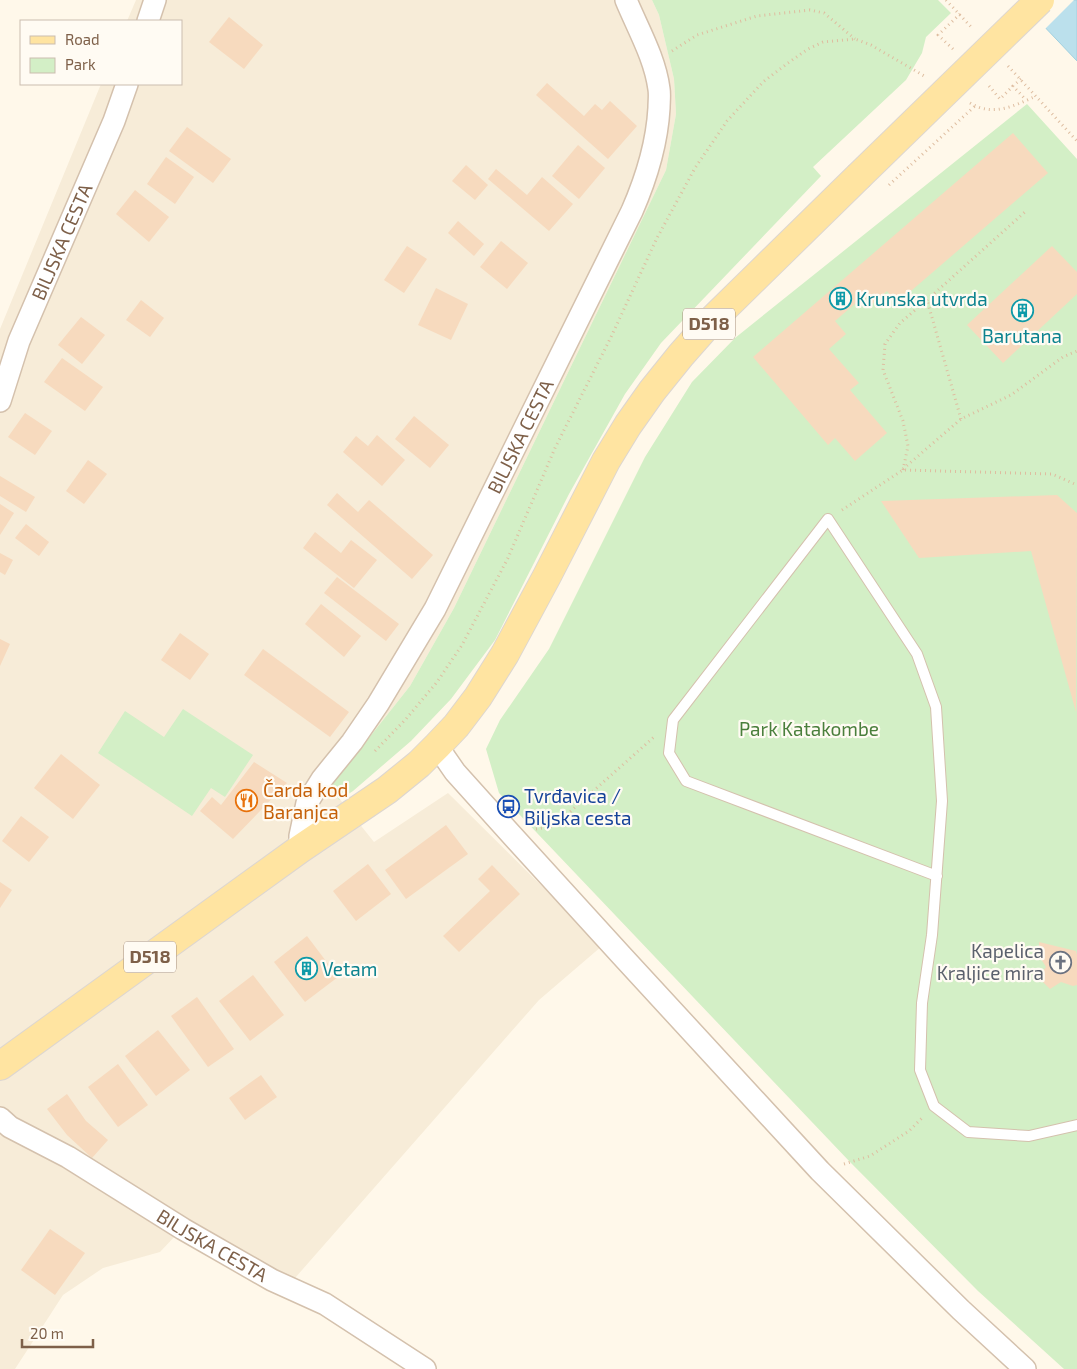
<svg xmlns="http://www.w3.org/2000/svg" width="1077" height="1369" viewBox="0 0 1077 1369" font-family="'Exo 2',sans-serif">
	<rect width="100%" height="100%" fill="#fff8ea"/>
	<polygon fill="#f7ecd8" points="136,0 652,0 659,15 674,79 676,114 666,170 454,608 410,686 330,787 374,842 448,793 602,946 539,1000 281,1294 177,1234 160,1252 103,1268 63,1295 15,1369 0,1369 0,329 101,84 181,84 181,21 127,21"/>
	<g fill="#d3efc6">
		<polygon points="652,0 938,0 951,13 926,37 922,53 906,80 813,167 821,176 661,343 625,394 569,494 495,640 451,699 411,741 353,791 339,800 330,787 410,686 454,608 666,170 676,114 674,79 659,15"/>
		<polygon points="1027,104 1077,159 1077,1369 1064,1369 978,1291 850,1162 499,793 486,749 500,720 549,649 645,457 692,382 735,338"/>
		<polygon points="183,709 253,755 225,797 211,788 192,816 98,753 125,711 164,737"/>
	</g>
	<polygon fill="#bbe0ec" stroke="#a0d0df" points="1019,0 1077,0 1077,61"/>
	<polygon fill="#fff8ea" points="1017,0 1074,0 1044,30"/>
	<g fill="#f7dabe">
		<polygon points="229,17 263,45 244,69 209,42"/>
		<polygon points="547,83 584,116 595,104 602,110 610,101 637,126 608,159 536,95"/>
		<polygon points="187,127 231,159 213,183 169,151"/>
		<polygon points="1013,133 1048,173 897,303 887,291 872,304 864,296 835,321 846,334 829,349 859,383 850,390 887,433 855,461 835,438 828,445 753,357"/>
		<polygon points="578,145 605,168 579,199 552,176"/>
		<polygon points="166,157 194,177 175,204 147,184"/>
		<polygon points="466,165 488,185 475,200 452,181"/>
		<polygon points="496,169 527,195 542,177 573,204 549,231 488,179"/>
		<polygon points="135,190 169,217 149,242 116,214"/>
		<polygon points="458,221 484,244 474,256 448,233"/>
		<polygon points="501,241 528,263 507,289 480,267"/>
		<polygon points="407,246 427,259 404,293 384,280"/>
		<polygon points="1052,246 1077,272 1077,294 1003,363 967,325"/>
		<polygon points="436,288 468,304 451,340 418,325"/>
		<polygon points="141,300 164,318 150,337 126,320"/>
		<polygon points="81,317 105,335 82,364 58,345"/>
		<polygon points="62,358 103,387 85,411 44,382"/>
		<polygon points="25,413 52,431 35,455 8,437"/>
		<polygon points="414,416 449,445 430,468 395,439"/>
		<polygon points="377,435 405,460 382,486 343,452 356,436 368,446"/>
		<polygon points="88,460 107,474 84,504 66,491"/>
		<polygon points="0,476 35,497 26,512 0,496"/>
		<polygon points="337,493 358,512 369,500 433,555 412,579 327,505"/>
		<polygon points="1057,495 1077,513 1076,712 1031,551 919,558 881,501"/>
		<polygon points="0,504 14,513 0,535"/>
		<polygon points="26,524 49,542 39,556 15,538"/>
		<polygon points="315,532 341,553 351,540 377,560 354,588 303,548"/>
		<polygon points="0,553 13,560 5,575 0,572"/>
		<polygon points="337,577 399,624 386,641 324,593"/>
		<polygon points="321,604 361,636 344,657 305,624"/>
		<polygon points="180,633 209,654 190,680 161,660"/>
		<polygon points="0,639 10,644 0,666"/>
		<polygon points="263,649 349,712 330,737 244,675"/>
		<polygon points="61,754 100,785 73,819 34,788"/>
		<polygon points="254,762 287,783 233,839 200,811 212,797 221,805"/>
		<polygon points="21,816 49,837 29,862 2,841"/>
		<polygon points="446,825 468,854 406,899 385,870"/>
		<polygon points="368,864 391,894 356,921 333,891"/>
		<polygon points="492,865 520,894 459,952 443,936 490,891 478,879"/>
		<polygon points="0,882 12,890 0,908"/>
		<polygon points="307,936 338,977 305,1002 274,962"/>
		<polygon points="1039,942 1076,951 1077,955 1077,985 1073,986 1061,982 1050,989 1038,977 1046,967 1039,956"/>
		<polygon points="253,975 284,1015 250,1041 219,1001"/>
		<polygon points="197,997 234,1049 208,1067 171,1016"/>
		<polygon points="158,1030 190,1070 156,1096 125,1056"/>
		<polygon points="118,1064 148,1105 118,1127 88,1087"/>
		<polygon points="261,1075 277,1097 245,1120 229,1098"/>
		<polygon points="67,1094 86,1121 108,1140 92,1158 67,1135 47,1109"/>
		<polygon points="50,1229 85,1253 55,1295 21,1270"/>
	</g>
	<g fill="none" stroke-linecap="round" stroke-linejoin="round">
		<defs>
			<polyline id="lane" points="937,876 686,781 669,753 673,720 828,519 917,654 936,707 942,801 932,935 922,1003 920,1070 934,1106 968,1132 1029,1136 1077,1125"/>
			<g id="street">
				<polyline points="148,21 155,0"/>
				<path id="s1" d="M0,401L19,341L114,121L127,84"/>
				<polyline points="437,746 455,772 509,832 622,956 820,1171 961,1310 1025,1369"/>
				<path id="s2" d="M300,849V836L307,803L322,779L352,742L378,704L435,609L632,211C646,179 657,144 659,108C659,102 660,95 659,89C655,58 638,29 626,0"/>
				<path id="s3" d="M0,1118L10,1127L68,1157L183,1229L272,1280L325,1304L425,1369"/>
			</g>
			<polyline id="primary" points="0,1066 300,849 387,790 419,764 437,746 456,726 478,697 505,654 547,576 606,461 628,425 652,391 681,355 711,321 858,177"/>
		</defs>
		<use href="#lane" stroke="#d4c1ad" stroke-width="12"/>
		<use href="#street" stroke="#d4c1ad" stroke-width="24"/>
		<use href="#primary" stroke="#ddd6d0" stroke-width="30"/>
		<g stroke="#debda0" stroke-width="3" stroke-dasharray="1 4" stroke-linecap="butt">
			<polyline points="946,0 973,29"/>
			<polyline points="953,49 938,35 960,14"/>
			<polyline points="672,51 697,35 757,16 810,10 824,13 855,39"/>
			<polyline points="1008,66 1077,141"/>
			<polyline points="1021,79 1013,86 1026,100"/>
			<polyline points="989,86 1000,99 1013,86"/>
			<path d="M970,103C993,117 1014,106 1036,96"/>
			<polyline points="889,185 975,106"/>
			<polyline points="927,300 1026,211"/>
			<polyline points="903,469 961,419 1011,395 1063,357 1077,351"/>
			<polyline points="903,470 908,446 903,421 883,370 885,344 900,323 927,300 961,419"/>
			<polyline points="842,510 903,470 1052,474 1077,485"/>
			<polyline points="375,751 406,719 437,682 462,645 508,558 555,448 611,337 657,238 695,168 727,121 763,82 788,63 808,49 823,42 855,39 871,45 926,77"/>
			<polyline points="536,829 554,826 654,737"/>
			<polyline points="844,1164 870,1156 909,1131 923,1117"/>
		</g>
		<use href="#lane" stroke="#fff" stroke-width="10"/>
		<use href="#street" stroke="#fff" stroke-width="21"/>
		<use href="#primary" stroke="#ffe4a1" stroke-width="28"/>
		<defs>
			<polyline id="primary-bridge" points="858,177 1040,0"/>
		</defs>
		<use href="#primary-bridge" stroke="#ddd6d0" stroke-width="30" stroke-linecap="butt"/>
		<use href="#primary-bridge" stroke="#ffe4a1" stroke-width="28"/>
	</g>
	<defs>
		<symbol id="building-ring" viewBox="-11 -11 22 22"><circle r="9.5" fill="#fffbf3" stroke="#0f9aa8" stroke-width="1.5"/><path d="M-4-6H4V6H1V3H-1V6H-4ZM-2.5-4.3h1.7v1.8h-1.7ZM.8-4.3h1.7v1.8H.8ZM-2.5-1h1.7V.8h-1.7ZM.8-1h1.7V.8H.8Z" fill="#0f9aa8"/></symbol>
		<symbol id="restaurant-ring" viewBox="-11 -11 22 22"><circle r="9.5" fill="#fffbf3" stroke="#e8710a" stroke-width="1.5"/><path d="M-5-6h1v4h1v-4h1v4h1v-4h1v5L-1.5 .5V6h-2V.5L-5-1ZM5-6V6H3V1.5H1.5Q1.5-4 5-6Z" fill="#e8710a"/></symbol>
		<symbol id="bus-ring" viewBox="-11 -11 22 22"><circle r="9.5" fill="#fffbf3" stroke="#1a4fb4" stroke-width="1.5"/><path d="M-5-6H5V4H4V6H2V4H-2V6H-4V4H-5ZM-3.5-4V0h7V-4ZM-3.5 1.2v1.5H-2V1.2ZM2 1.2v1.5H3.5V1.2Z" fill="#1a4fb4"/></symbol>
		<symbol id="church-ring" viewBox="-11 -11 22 22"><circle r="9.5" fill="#fffbf3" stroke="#6b7280" stroke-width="1.5"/><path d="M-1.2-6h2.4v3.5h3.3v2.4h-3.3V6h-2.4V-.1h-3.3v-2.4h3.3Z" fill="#6b7280"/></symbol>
	</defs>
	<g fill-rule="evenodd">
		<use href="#building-ring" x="828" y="286" width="25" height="25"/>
		<use href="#building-ring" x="1010" y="298" width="25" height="25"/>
		<use href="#restaurant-ring" x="234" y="788" width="25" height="25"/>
		<use href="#bus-ring" x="496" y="794" width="25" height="25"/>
		<use href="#church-ring" x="1048" y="950" width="25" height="25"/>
		<use href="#building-ring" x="294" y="956" width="25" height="25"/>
	</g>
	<g text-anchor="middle" stroke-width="4.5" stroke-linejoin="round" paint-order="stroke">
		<g fill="#fffbf3" stroke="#a58e7c" stroke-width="1">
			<rect x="683" y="308.5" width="52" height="31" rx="4"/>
			<rect x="124" y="941.5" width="52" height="31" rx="4"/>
		</g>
		<g font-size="18" font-weight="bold" fill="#7e6049">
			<text x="709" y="330">D518</text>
			<text x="150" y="963">D518</text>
		</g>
		<g font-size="19" fill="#7e6049" stroke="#fffbf3">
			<text dy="7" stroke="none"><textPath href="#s1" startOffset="171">BILJSKA CESTA</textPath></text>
			<text dy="7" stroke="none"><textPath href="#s2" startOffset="472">BILJSKA CESTA</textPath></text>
			<text dy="7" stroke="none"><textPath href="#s3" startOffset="248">BILJSKA CESTA</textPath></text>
		</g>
		<g font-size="19" fill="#0d838f" stroke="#fffbf3" text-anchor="start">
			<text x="856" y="306">Krunska utvrda</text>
			<text x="1022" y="343" text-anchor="middle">Barutana</text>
			<text x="322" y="976">Vetam</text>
		</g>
		<g font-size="19" fill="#4a7f3c" stroke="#fffbf3">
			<text x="809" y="736">Park Katakombe</text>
		</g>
		<g font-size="19" fill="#c56008" stroke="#fffbf3" text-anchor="start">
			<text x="263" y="797">Čarda kod<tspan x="263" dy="22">Baranjca</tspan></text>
		</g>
		<g font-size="19" fill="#164399" stroke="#fffbf3" text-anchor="start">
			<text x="524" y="803">Tvrđavica /<tspan x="524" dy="22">Biljska cesta</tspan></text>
		</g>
		<g font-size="19" fill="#5b616d" stroke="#fffbf3" text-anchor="end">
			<text x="1044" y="958">Kapelica<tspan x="1044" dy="22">Kraljice mira</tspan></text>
		</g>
	</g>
	<rect x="20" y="20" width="162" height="65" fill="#fffbf3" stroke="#cbbdaf"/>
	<rect x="30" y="36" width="25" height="8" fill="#ffe4a1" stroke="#cbbdaf"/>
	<text x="65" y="45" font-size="15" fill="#7e6049">Road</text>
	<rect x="30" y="58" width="25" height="15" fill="#d3efc6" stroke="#cbbdaf"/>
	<text x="65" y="70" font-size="15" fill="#7e6049">Park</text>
	<path d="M22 1339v8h71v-8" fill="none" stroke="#7e6049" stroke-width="2.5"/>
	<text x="30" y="1339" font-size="15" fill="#7e6049" stroke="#fffbf3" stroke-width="4" paint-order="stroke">20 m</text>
</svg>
